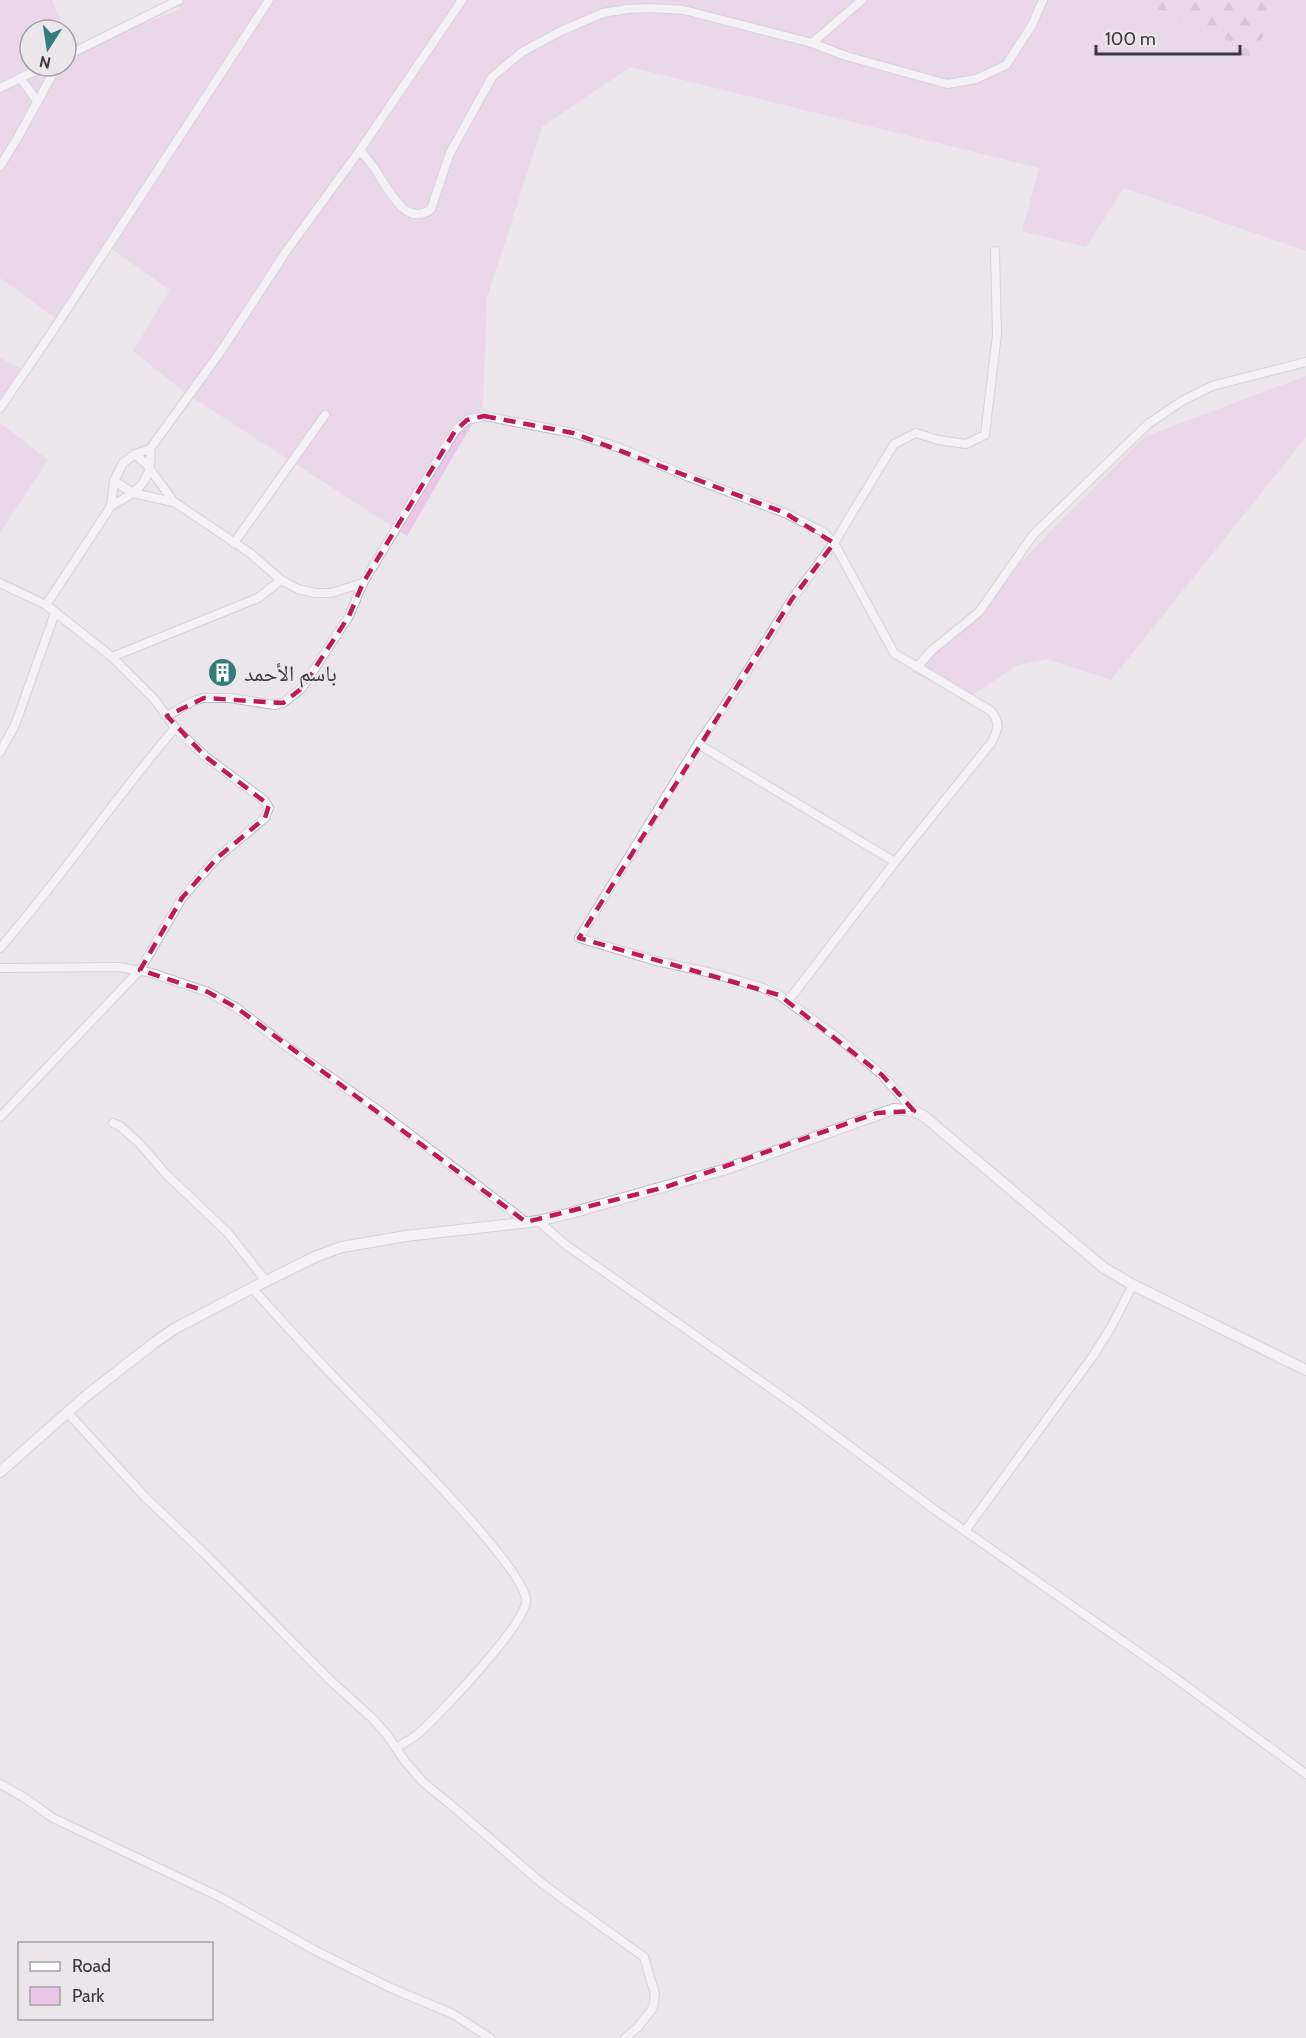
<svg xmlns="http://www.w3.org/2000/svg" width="1306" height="2038" viewBox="0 0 1306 2038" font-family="Cabin,'Noto Naskh Arabic',sans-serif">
	<defs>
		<pattern id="forest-firs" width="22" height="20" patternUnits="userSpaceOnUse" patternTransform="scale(1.5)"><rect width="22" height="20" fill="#eac7e9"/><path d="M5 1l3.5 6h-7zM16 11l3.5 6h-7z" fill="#bfa3be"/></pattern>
	</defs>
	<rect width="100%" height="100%" fill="#eae6ea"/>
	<g fill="#eac7e9">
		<polygon points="0,0 52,0 64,30 30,30 30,66 66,66 66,36 73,52 180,9 176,0 1140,0 1140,2 1222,36 1248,62 1284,0 1306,0 1306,251 1124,188 1086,247 1022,231 1039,168 630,67 542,127 487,298 483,405 407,536 184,392 133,351 170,290 109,247 61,322 0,278"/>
		<polygon points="0,358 28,372 0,414"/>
		<polygon points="1306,376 1306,437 1111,680 1047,659 1018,665 968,698 912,672 1144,437"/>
		<polygon points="0,423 48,460 0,533"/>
	</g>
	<polygon fill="url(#forest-firs)" points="1140,0 1284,0 1248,62 1222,36 1140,2"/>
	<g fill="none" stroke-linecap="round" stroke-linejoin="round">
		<defs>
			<g id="minor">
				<polyline points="812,43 846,56 947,84 976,79 1006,65 1032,25 1043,0"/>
				<polyline points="66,56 179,0"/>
				<polyline points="20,78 38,102"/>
				<polyline points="0,88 45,66"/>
				<path d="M360,150C366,158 373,165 378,174C389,190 406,228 431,209L450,153L492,77L522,52L561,31L603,13L627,9L650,8L684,10L812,43L862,0"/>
				<polyline points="0,166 18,137 57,66"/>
				<polyline points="0,408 50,335 269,0"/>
				<polyline points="135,454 147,465 174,502 250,553 281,580 298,589 315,593 331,593 363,583"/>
				<polyline points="114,481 133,493 173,502"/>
				<path d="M111,506C137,492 154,481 150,449"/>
				<polyline points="234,543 325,415"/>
				<polyline points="0,583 46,605 112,657 155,700 175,728 206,757 264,800 269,808 265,818 217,858 200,877 182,898 140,970 0,1117"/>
				<polyline points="46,605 111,506 114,481 123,463 135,454 150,449 221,351 285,253 360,150 462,0"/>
				<polyline points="112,657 258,598 281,580"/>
				<polyline points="917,667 931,651 979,612 1033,535 1148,424 1182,401 1212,386 1306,362"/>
				<path d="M167,716L193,701L204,698H230L274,705L283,703L302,688L349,616L363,583L455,431L467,420L484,416L573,433L620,448L689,477L785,513L823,532L834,543L894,653L991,711C1001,723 998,730 991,743L895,862L788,1001"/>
				<polyline points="698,744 895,862"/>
				<polyline points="0,752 15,725 55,613"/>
				<path d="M0,948C62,877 114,799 175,728"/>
				<polyline points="0,968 119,967 152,973 208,992 237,1008 283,1044 378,1110 526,1222"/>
				<polyline points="914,1111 882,1075 838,1038 779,995 763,988 712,973 656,961 579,938 698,744 736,689 792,599 834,543 894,444 916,433 938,440 966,444 985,435 997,334 995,251"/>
				<polyline points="113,1123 120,1126 140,1144 166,1174 228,1233 266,1281"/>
				<polyline points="538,1221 566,1245 796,1406 935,1510 1167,1672 1306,1774"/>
				<path d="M252,1288C279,1318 306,1348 335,1378C367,1412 524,1564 526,1600C527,1623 439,1715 419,1733C412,1739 404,1743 396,1748"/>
				<polyline points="67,1412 145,1497 206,1555 330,1680 373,1719 388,1736 404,1760 423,1782 457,1810 544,1885 644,1957 655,1994 653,2008 637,2028 625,2038"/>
				<polyline points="965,1531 1093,1356 1110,1329 1133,1285"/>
				<polyline points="0,1784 25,1798 53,1818 220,1897 316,1951 391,1988 453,2014 490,2038"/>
			</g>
			<polyline id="tertiary" points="0,1472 86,1396 154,1343 174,1329 252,1288 317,1256 342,1247 406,1236 538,1221 571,1213 723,1170 894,1109 914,1111 925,1117 1104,1268 1133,1285 1306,1370"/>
		</defs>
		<use href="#minor" stroke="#c0bcbf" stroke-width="10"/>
		<use href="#tertiary" stroke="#c0bcbf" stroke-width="12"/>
		<use href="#minor" stroke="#fff" stroke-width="8"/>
		<use href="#tertiary" stroke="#fff" stroke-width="10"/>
	</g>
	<path d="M0 0H1306V2038H0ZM484,416L573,433L785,513L834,543L792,599L579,938L779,995L882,1075L914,1111L877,1113L666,1187L526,1222L237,1008L208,992L140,970L182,898L217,858L265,818L269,805L206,757L167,716L204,698L283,703L302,688L349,616L363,583L455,431L467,420Z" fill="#eae6ea" fill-opacity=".55" fill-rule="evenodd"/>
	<path fill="none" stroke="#c2185b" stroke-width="4.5" stroke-dasharray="12 8" stroke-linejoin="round" d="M484,416L573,433L785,513L834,543L792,599L579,938L779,995L882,1075L914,1111L877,1113L666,1187L526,1222L237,1008L208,992L140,970L182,898L217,858L265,818L269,805L206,757L167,716L204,698L283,703L302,688L349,616L363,583L455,431L467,420Z"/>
	<defs>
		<symbol id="building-disc" viewBox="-11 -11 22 22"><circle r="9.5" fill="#347c78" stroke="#eae6ea"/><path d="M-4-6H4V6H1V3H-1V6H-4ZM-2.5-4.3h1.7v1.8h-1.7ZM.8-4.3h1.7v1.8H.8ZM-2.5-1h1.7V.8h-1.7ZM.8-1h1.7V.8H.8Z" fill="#fff"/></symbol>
	</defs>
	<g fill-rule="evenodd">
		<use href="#building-disc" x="206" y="656" width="33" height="33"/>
	</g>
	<g text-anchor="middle" stroke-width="4.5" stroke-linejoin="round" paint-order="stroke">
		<g font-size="22" fill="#3b393b" stroke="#eae6ea" text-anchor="start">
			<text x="244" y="681">باسم الأحمد</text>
		</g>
	</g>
	<rect x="18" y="1942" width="195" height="78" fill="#eae6ea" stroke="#a4a1a4" stroke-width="1.5"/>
	<rect x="30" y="1962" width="30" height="9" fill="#ffffff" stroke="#a4a1a4" stroke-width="1.5"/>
	<text x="72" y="1972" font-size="18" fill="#3b393b">Road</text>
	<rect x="30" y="1987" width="30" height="18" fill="#eac7e9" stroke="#a4a1a4" stroke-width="1.5"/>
	<text x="72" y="2002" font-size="18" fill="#3b393b">Park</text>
	<g transform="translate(48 48) rotate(192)"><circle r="28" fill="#eae6ea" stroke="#a4a1a4" stroke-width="1.5"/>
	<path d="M0-4.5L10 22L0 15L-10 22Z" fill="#347c78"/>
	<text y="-9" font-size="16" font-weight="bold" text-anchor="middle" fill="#3b393b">N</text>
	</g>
	<path d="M1096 45v9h144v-9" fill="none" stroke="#3b393b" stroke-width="3"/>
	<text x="1105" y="45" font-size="18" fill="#3b393b" stroke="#eae6ea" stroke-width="4.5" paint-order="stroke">100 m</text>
</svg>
